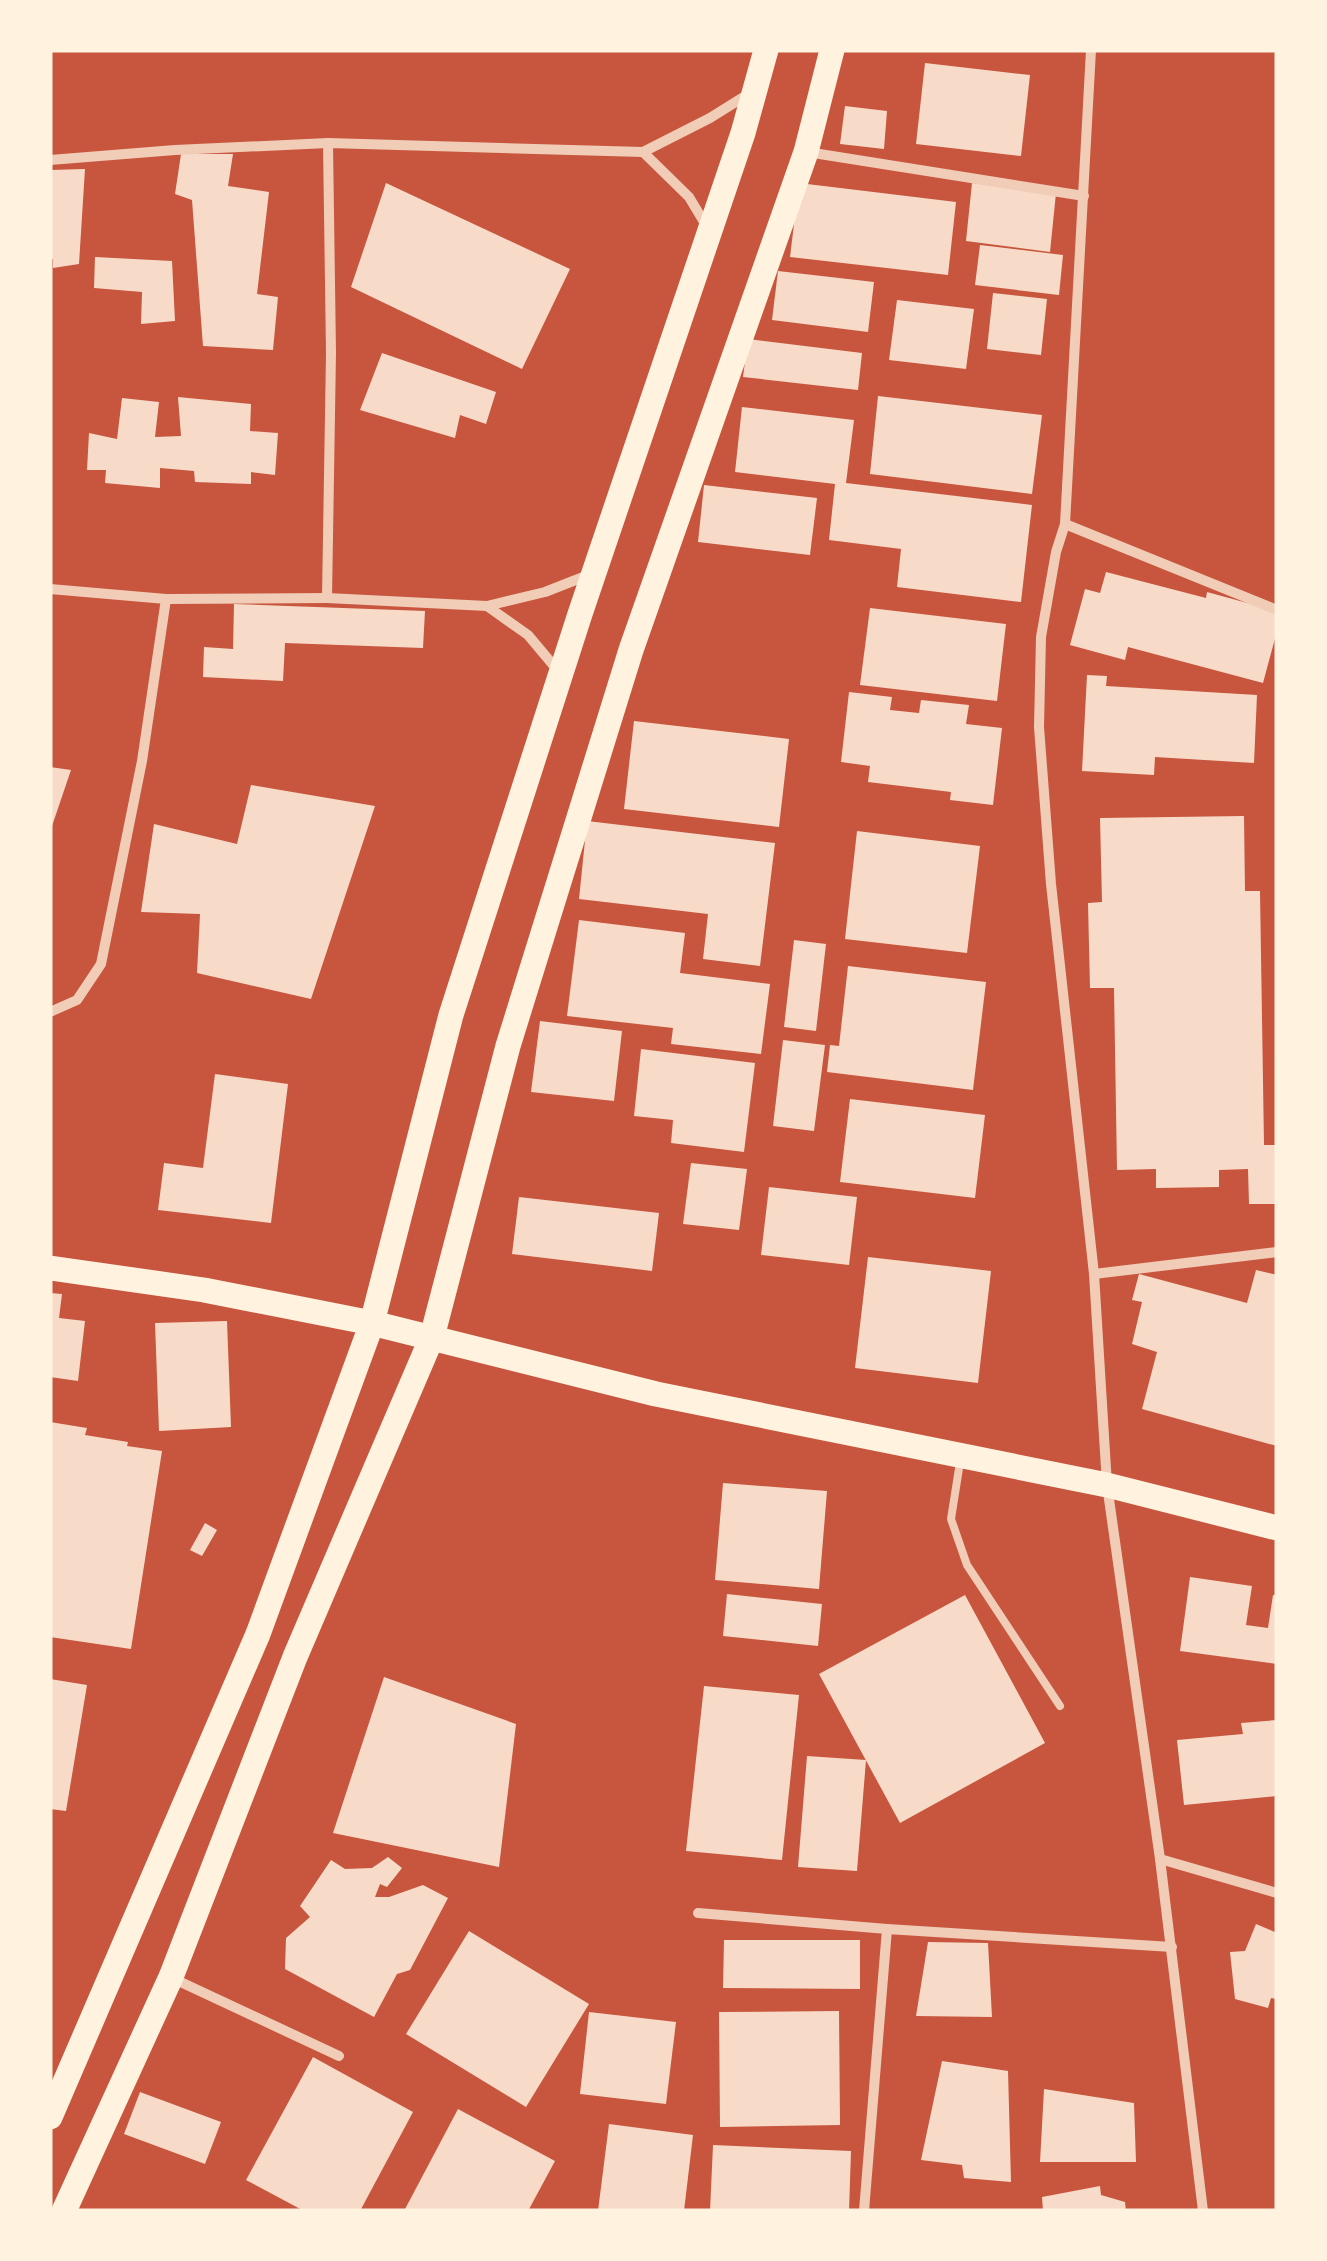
<svg xmlns="http://www.w3.org/2000/svg" width="1327" height="2261" viewBox="0 0 1327 2261" font-family="Raleway,sans-serif">
	<rect width="100%" height="100%" fill="#c8553d"/>
	<g fill="#f7dbc8">
		<polygon points="925,63 1030,75 1021,156 916,144"/>
		<polygon points="845,106 887,111 884,149 840,144"/>
		<polygon points="181,154 233,154 228,186 269,192 257,294 278,297 273,350 203,346 192,200 175,194"/>
		<polygon points="85,169 79,264 53,268 53,259 50,259 50,170"/>
		<polygon points="386,183 570,269 522,369 351,287"/>
		<polygon points="799,183 956,202 948,275 790,257"/>
		<polygon points="972,183 1056,193 1050,252 966,241"/>
		<polygon points="980,245 1063,255 1059,295 975,285"/>
		<polygon points="95,257 172,261 175,321 141,324 142,292 94,288"/>
		<polygon points="778,271 874,282 868,332 772,320"/>
		<polygon points="993,293 1047,299 1041,355 987,349"/>
		<polygon points="897,300 974,309 966,369 889,360"/>
		<polygon points="748,339 862,353 858,390 743,377"/>
		<polygon points="382,353 496,392 486,424 460,415 455,438 360,410"/>
		<polygon points="878,396 1042,415 1032,494 870,474"/>
		<polygon points="178,397 251,404 250,431 278,433 275,475 251,472 251,484 195,482 194,471 160,468 160,488 105,483 106,470 87,470 89,433 117,439 122,398 159,402 155,437 181,436"/>
		<polygon points="742,407 854,420 846,483 1032,505 1021,602 897,587 901,549 829,540 835,484 735,472"/>
		<polygon points="704,485 817,498 810,555 698,542"/>
		<polygon points="1106,572 1206,598 1207,592 1277,611 1277,631 1263,683 1128,647 1125,660 1070,645 1085,589 1100,593"/>
		<polygon points="234,604 425,611 423,648 285,643 283,681 203,677 204,647 233,649"/>
		<polygon points="870,608 1006,624 997,701 860,685"/>
		<polygon points="1087,675 1107,676 1106,686 1257,695 1254,763 1155,757 1154,775 1082,771"/>
		<polygon points="849,692 892,697 890,710 919,713 921,700 969,705 966,724 1002,728 993,805 950,800 951,792 868,782 870,766 841,762"/>
		<polygon points="634,721 789,739 779,827 624,809"/>
		<polygon points="50,767 71,770 51,829 50,829"/>
		<polygon points="251,785 375,806 311,999 197,973 200,914 141,912 154,824 237,844"/>
		<polygon points="1244,816 1245,891 1260,891 1264,1145 1277,1145 1277,1204 1249,1204 1248,1169 1219,1170 1219,1187 1156,1188 1156,1169 1117,1170 1114,988 1090,988 1088,903 1102,902 1100,818"/>
		<polygon points="587,821 775,843 760,966 703,959 708,914 579,899"/>
		<polygon points="857,831 980,846 967,953 845,939"/>
		<polygon points="579,920 685,933 680,973 770,984 761,1054 671,1044 673,1028 567,1016"/>
		<polygon points="794,940 826,944 816,1031 784,1027"/>
		<polygon points="848,966 986,982 973,1090 827,1072 830,1045 839,1046"/>
		<polygon points="540,1021 622,1031 614,1101 531,1092"/>
		<polygon points="783,1040 825,1045 814,1131 773,1126"/>
		<polygon points="641,1049 755,1063 744,1152 671,1143 673,1120 634,1116"/>
		<polygon points="215,1074 288,1084 271,1223 158,1210 164,1163 203,1168"/>
		<polygon points="850,1099 985,1115 975,1198 840,1182"/>
		<polygon points="691,1163 747,1169 739,1230 683,1224"/>
		<polygon points="769,1187 857,1197 849,1265 761,1255"/>
		<polygon points="519,1197 659,1213 652,1271 512,1254"/>
		<polygon points="868,1257 991,1271 978,1383 855,1368"/>
		<polygon points="1256,1270 1277,1275 1277,1446 1142,1409 1157,1352 1132,1344 1142,1302 1132,1300 1139,1274 1247,1303"/>
		<polygon points="50,1293 62,1294 59,1318 85,1321 78,1381 50,1377"/>
		<polygon points="227,1321 231,1427 159,1431 155,1323"/>
		<polygon points="50,1422 87,1428 85,1435 128,1442 127,1446 162,1451 131,1649 50,1637"/>
		<polygon points="723,1483 827,1491 819,1589 715,1580"/>
		<polygon points="205,1523 217,1530 202,1556 190,1550"/>
		<polygon points="1190,1577 1252,1586 1246,1625 1268,1628 1273,1595 1277,1595 1277,1664 1180,1651"/>
		<polygon points="727,1594 822,1604 818,1646 723,1636"/>
		<polygon points="965,1595 1045,1743 900,1823 819,1674"/>
		<polygon points="384,1677 516,1724 499,1867 333,1833"/>
		<polygon points="50,1679 87,1685 66,1811 50,1809"/>
		<polygon points="704,1686 799,1695 782,1860 686,1851"/>
		<polygon points="1277,1720 1277,1796 1184,1805 1177,1740 1243,1734 1241,1723"/>
		<polygon points="807,1756 866,1760 857,1871 798,1867"/>
		<polygon points="388,1857 402,1868 387,1887 380,1884 375,1897 389,1897 423,1885 448,1898 410,1970 397,1974 374,2017 285,1969 286,1938 310,1917 300,1906 331,1860 345,1869 372,1868"/>
		<polygon points="1256,1924 1277,1933 1277,1999 1271,1998 1268,2008 1235,1999 1230,1952 1245,1951"/>
		<polygon points="469,1931 589,2004 526,2107 406,2034"/>
		<polygon points="724,1940 860,1940 860,1989 723,1988"/>
		<polygon points="928,1942 988,1943 992,2017 916,2016"/>
		<polygon points="839,2011 840,2125 720,2127 719,2012"/>
		<polygon points="589,2012 676,2022 666,2104 580,2094"/>
		<polygon points="313,2057 413,2112 360,2211 304,2211 246,2180"/>
		<polygon points="942,2061 1008,2071 1011,2182 964,2178 962,2165 921,2160"/>
		<polygon points="1044,2089 1134,2103 1136,2162 1040,2162"/>
		<polygon points="140,2092 221,2122 205,2164 124,2134"/>
		<polygon points="458,2109 555,2161 528,2211 404,2211"/>
		<polygon points="609,2124 693,2135 684,2211 598,2211"/>
		<polygon points="713,2145 851,2151 849,2211 710,2211"/>
		<polygon points="1100,2186 1101,2195 1125,2202 1126,2211 1043,2211 1042,2197"/>
	</g>
	<g fill="none" stroke-linecap="round" stroke-linejoin="round">
		<polyline stroke="#f1ccb7" stroke-width="8" points="960,1462 951,1519 967,1565 1060,1706"/>
		<g stroke="#f1ccb7" stroke-width="10">
			<polyline points="1091,50 1065,524 1056,552 1041,637 1039,727 1051,884 1094,1274 1107,1485 1160,1859 1203,2211"/>
			<polyline points="328,143 331,353 327,598 487,606 545,592 591,574"/>
			<polyline points="643,152 689,197 707,227"/>
			<polyline points="807,152 1084,196"/>
			<polyline points="50,160 175,150 328,143 643,152 710,118 750,93"/>
			<polyline points="1065,524 1277,610"/>
			<polyline points="50,589 166,599 327,598"/>
			<polyline points="487,606 528,635 559,672"/>
			<polyline points="50,1012 77,1000 101,964 142,761 166,599"/>
			<polyline points="1094,1274 1277,1252"/>
			<polyline points="1160,1859 1277,1893"/>
			<polyline points="698,1913 887,1929 1172,1947"/>
			<polyline points="172,1978 339,2056"/>
			<polyline points="864,2211 887,1929"/>
		</g>
		<g stroke="#fff3e0" stroke-width="25">
			<polyline points="50,1268 204,1290 372,1323 656,1394 1107,1485 1277,1528"/>
			<polyline points="50,2117 258,1634 372,1323 451,1015 580,614 743,133 766,50"/>
			<polyline points="64,2211 171,1977 295,1657 432,1337 508,1046 631,650 806,152 832,50"/>
		</g>
	</g>
	<rect width="1327" height="2261" fill="none" stroke="#fff3e0" stroke-width="105"/>
</svg>
